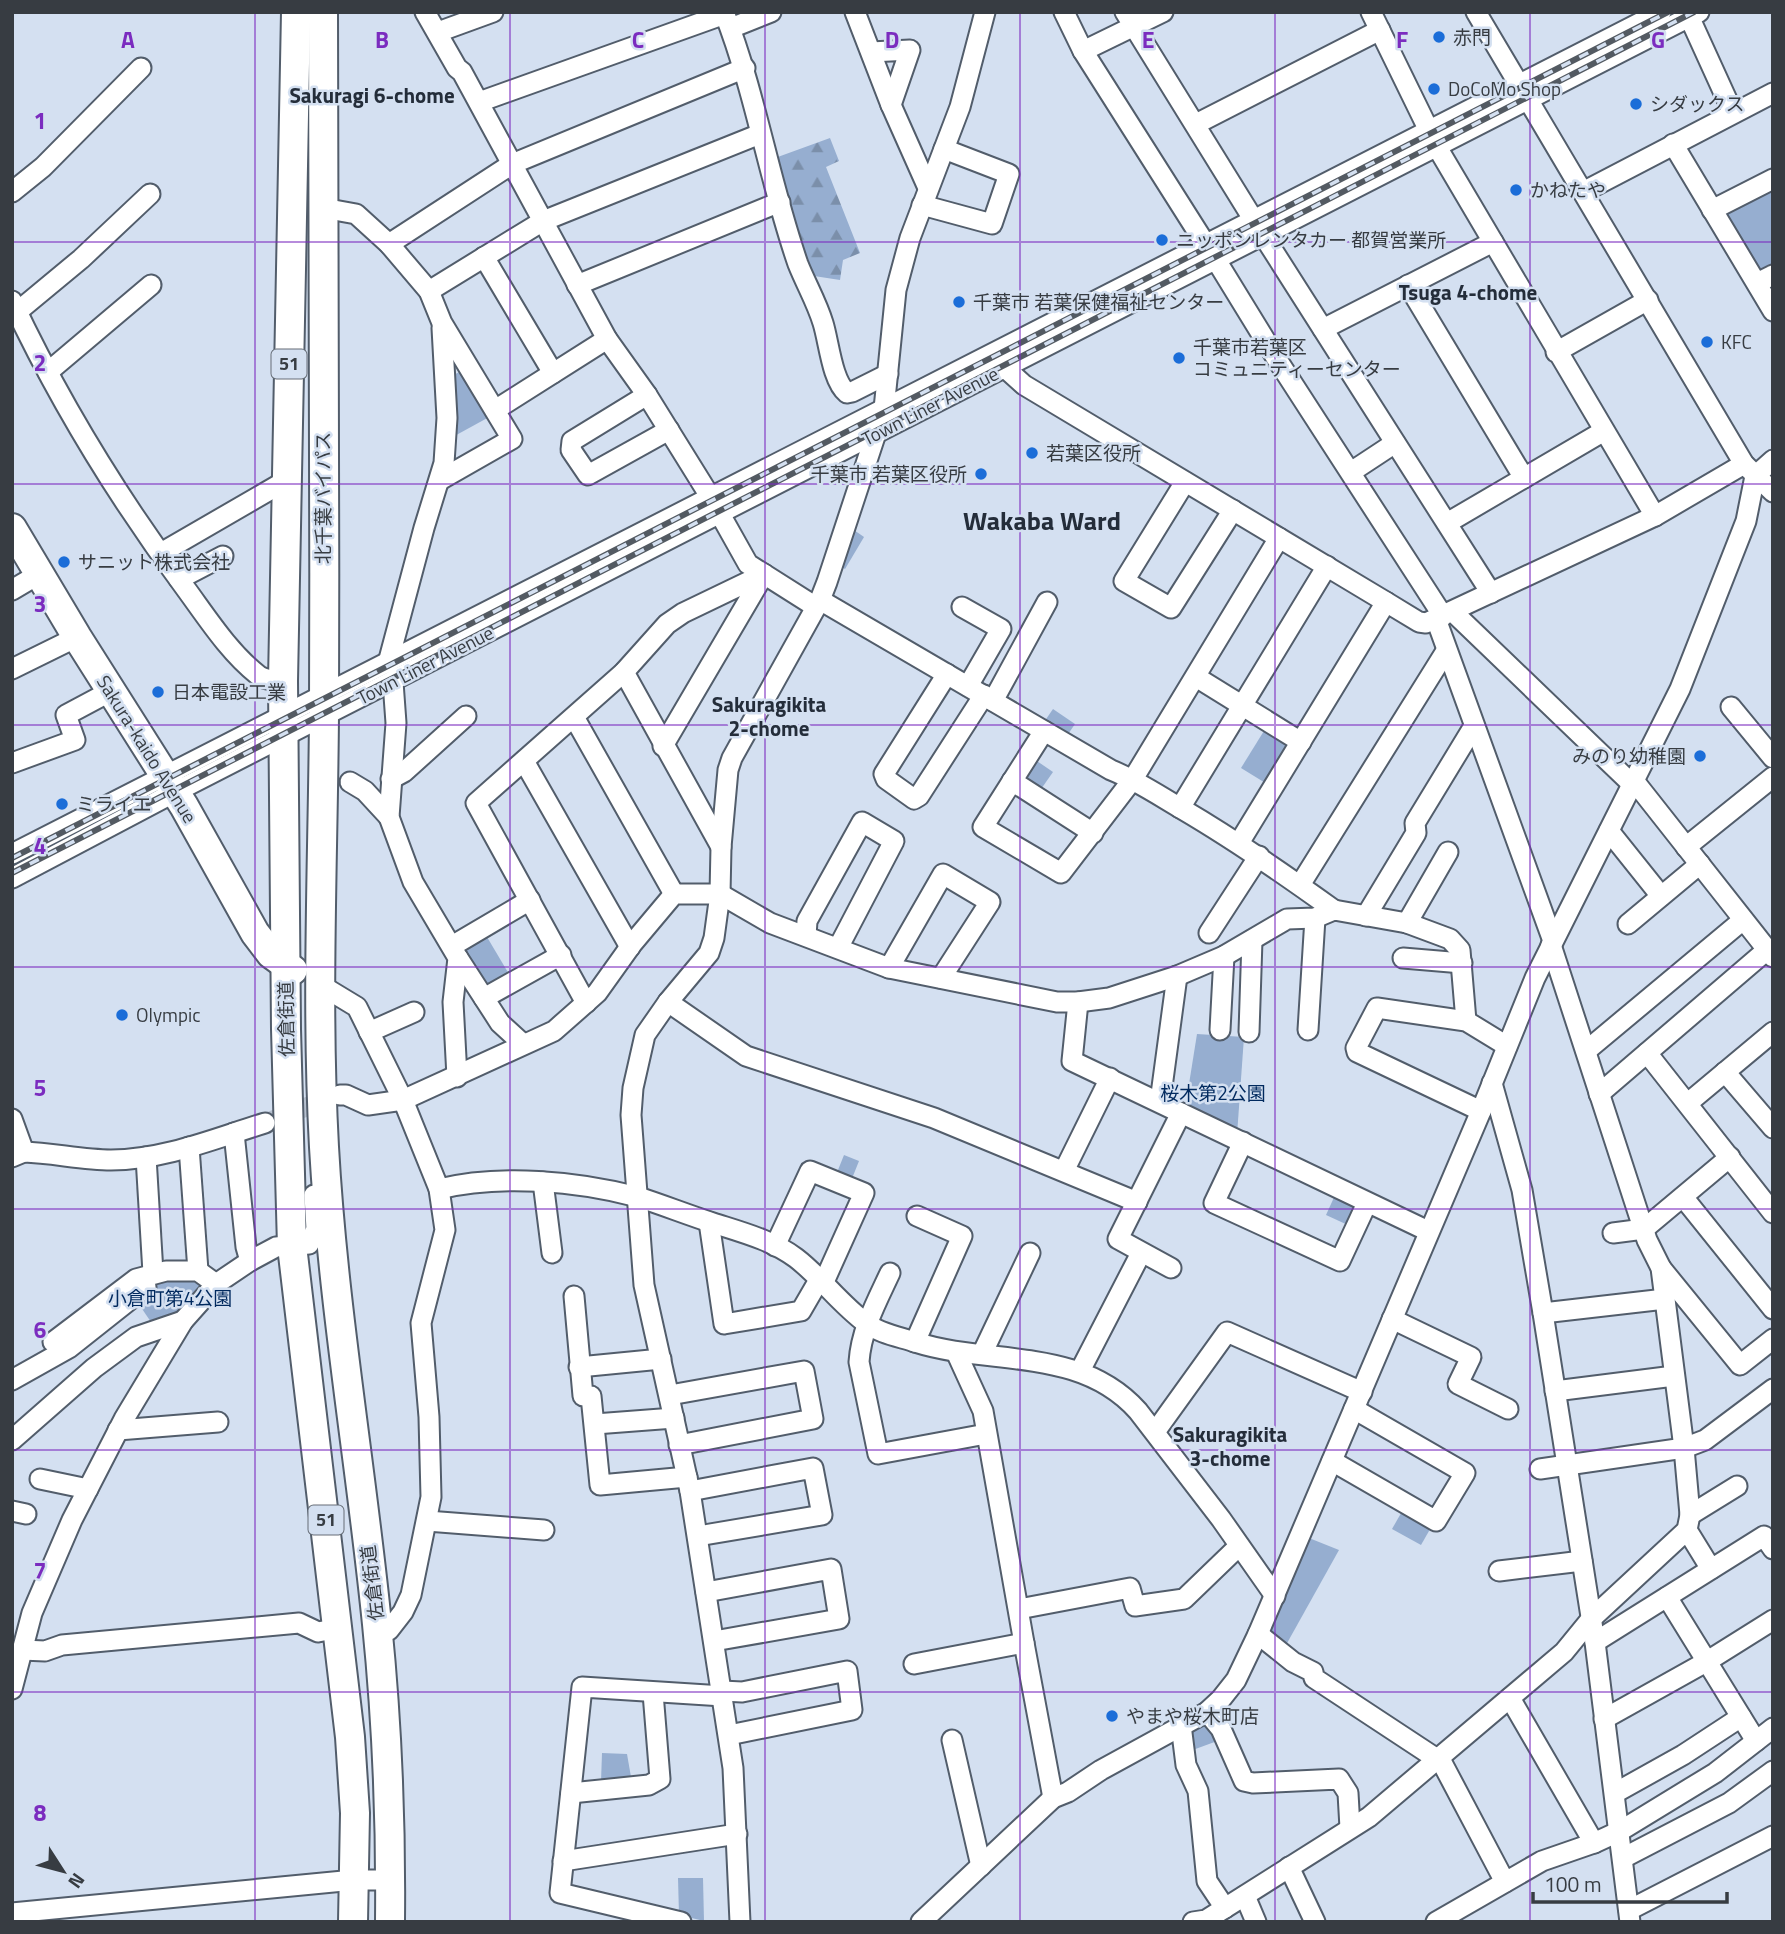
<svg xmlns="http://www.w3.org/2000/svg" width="1785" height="1934" viewBox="0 0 1785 1934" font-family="'Titillium Web','Noto Sans JP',sans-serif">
	<defs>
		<pattern id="forest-firs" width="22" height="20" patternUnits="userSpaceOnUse" patternTransform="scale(1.75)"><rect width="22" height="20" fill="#96aed0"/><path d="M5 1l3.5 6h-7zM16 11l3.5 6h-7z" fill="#7b8faa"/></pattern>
	</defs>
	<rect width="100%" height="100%" fill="#d4e0f1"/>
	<g fill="#96aed0">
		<polygon points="1773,182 1773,267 1761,273 1752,270 1722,208"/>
		<polygon points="463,370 491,416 449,439 448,378"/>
		<polygon points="851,528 864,537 845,569 839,565"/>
		<polygon points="1053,709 1075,724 1064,740 1042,725"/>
		<polygon points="1267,726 1287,738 1290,748 1267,784 1241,768"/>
		<polygon points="1034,759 1053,772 1039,792 1023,781"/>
		<polygon points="484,932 512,979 488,992 461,951"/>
		<polygon points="1197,1034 1244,1037 1237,1135 1185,1109"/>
		<polygon points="844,1155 859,1161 851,1181 836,1175"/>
		<polygon points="1336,1193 1360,1203 1350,1226 1326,1215"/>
		<polygon points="198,1273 211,1285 180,1316 153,1325 136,1300 168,1274"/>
		<polygon points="1404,1508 1433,1524 1421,1545 1392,1529"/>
		<polygon points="1309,1538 1339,1550 1286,1645 1274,1637 1271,1629"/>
		<polygon points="1208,1723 1220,1740 1190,1751 1187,1734"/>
		<polygon points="602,1753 627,1754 631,1777 601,1782"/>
		<polygon points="678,1878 703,1878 704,1921 679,1915"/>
	</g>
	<polygon fill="url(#forest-firs)" points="830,138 839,161 826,167 860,253 843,260 840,280 814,276 808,263 775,158"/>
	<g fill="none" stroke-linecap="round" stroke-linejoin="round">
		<polyline stroke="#b5bfce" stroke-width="19" stroke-dasharray="19 10" stroke-linecap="butt" points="265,1123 332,1097"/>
		<defs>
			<g id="minor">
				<polyline points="425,12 457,68 462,72 607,339 647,395 711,498 748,564 816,607"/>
				<path d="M724,12C756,94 769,181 798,264C806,284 817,303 823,323C829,342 832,381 847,393L852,392L888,374"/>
				<polyline points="855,12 891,105 928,188"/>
				<polyline points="1064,12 1083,51 1206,245"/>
				<polyline points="1125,12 1263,235 1491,593"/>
				<polyline points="1371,12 1437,147 1655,516"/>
				<polyline points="1476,12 1744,464 1773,492"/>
				<polyline points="1687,12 1733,113"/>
				<polyline points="731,28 771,12"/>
				<polyline points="438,32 493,12"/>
				<polyline points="1083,51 1163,12"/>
				<polyline points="871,52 910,50 891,105"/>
				<polyline points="479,102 725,14"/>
				<polyline points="1196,124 1380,30"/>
				<polyline points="1673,144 1773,311"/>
				<polyline points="12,192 43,167 141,68"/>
				<polyline points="1583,192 1773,93"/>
				<polyline points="922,205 992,224 1009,174 944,149"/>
				<polyline points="323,208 356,214 389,244 429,291 442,323 512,439 440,480"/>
				<polyline points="1712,210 1773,179"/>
				<polyline points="389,244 512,164 745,68"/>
				<polyline points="484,257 553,373"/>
				<polyline points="1216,260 1278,361 1443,616"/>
				<polyline points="1757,283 1773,275"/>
				<polyline points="577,285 780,202"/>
				<polyline points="1408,285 1524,478"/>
				<polyline points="429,291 543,221 760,134"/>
				<path d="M12,301C60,403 119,499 186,589C208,619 229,652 258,675C264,680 275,680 283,681"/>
				<polyline points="17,312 81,259 150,194"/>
				<polyline points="1323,329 1493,242"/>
				<polyline points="1556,352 1648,300"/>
				<polyline points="1004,367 1024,385 1386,602 1419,622 1426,623 1655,516 1744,464"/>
				<polyline points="48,372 151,285"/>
				<polyline points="647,395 572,441 571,450 588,475 669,430"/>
				<polyline points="495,410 607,339"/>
				<polyline points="1351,472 1395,443"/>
				<polyline points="1185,482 1124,581 1171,608 1233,510"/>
				<polyline points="1447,523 1604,431"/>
				<polyline points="161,553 287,480"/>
				<polyline points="179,579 223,556"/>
				<polyline points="12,590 39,574"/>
				<path d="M820,600L1111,770C1136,780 1158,795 1182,809C1235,840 1284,874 1334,910"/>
				<polyline points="962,607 1001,629 968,686"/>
				<polyline points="1453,612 1633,785"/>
				<polyline points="1436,619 1553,941"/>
				<polyline points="388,663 424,528 444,463 447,418 442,328"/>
				<polyline points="12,669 77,637"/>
				<polyline points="624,672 721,847"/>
				<polyline points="947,674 884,774 886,779 914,799 919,796 984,695"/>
				<polyline points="1196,677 1301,742"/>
				<polyline points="393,682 396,723 389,817 413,882 458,958 453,1002 457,1077"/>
				<polyline points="993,701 1047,602"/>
				<polyline points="1731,707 1773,758"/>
				<polyline points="574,717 674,894"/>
				<polyline points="1044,731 983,827 1061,873 1133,779 1279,538"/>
				<polyline points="524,761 630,947"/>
				<polyline points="12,763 75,740 66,715 111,691"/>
				<polyline points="391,779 404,772 466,716"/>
				<polyline points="1012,781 1093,833"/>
				<polyline points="350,782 365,791 389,817"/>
				<polyline points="1635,782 1773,957"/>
				<polyline points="1180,808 1327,566"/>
				<polyline points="1609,831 1661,896"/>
				<polyline points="1239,843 1386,602"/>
				<polyline points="1686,847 1773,777"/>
				<polyline points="12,854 1661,12"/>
				<polyline points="12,878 175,792 1699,12"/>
				<polyline points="1300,885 1446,651"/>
				<polyline points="1366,916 1416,833 1415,823 1474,726"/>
				<polyline points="1407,923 1448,852"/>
				<polyline points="1628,924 1700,864"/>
				<polyline points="1209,933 1259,856"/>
				<polyline points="806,936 807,921 862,822 894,841 838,948"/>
				<polyline points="452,946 530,900"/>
				<polyline points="458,958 500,1023 523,1044"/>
				<polyline points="1403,958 1462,963"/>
				<polyline points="889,968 943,874 990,902 941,978"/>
				<polyline points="319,984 357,1007 403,1100 439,1189 445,1230 421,1323 429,1417 431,1497 411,1595 403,1612 389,1630 377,1628"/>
				<polyline points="484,998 561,955"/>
				<polyline points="668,1002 746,1056 934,1118 1137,1202"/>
				<polyline points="1078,1002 1072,1061 1428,1231"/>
				<polyline points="586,1003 476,803 624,672 667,624 683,613 764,574 663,746"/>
				<polyline points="1220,1030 1224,956"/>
				<polyline points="1308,1030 1315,918"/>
				<polyline points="369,1032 414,1012"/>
				<polyline points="1249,1032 1252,940"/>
				<polyline points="1586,1051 1743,920"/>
				<polyline points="1647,1053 1773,1213"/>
				<polyline points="1725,1072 1773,1128"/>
				<polyline points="1492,1083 1522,1190 1543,1313 1595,1642 1630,1922"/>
				<polyline points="1599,1094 1767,950"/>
				<polyline points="340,1095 346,1095 368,1105 403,1100 554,1031 597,993 632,944 674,894 720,894 770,923 889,968 1057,1002 1078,1002 1109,998 1177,976 1224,956 1287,919 1315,918 1334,910 1407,923 1450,939 1460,950 1466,1021"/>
				<polyline points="1160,1102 1177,976"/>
				<polyline points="1688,1103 1773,1032"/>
				<polyline points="1481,1111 1357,1052 1356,1048 1377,1008 1466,1021 1507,1046"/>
				<polyline points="12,1119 24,1152"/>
				<polyline points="234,1133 246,1247 250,1261"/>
				<polyline points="1243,1142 1214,1203 1340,1261 1367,1203"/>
				<polyline points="189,1147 198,1271"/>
				<path d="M12,1157L24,1152C53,1153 83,1160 111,1160C164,1160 216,1138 265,1123"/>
				<polyline points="146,1157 153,1273"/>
				<polyline points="1064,1171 1110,1078"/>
				<polyline points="543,1182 552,1253"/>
				<path d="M439,1189C500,1174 577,1181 638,1197C663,1205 688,1215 713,1223C741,1232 772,1240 796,1258C821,1277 840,1304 866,1323C878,1333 900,1337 915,1342C990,1366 1080,1346 1138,1411L1221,1519L1275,1596"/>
				<polyline points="1683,1197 1773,1309"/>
				<polyline points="709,1222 724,1324 801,1311 819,1280"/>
				<polyline points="1613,1233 1644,1229 1730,1157"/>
				<polyline points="775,1246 810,1171 864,1193 823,1284"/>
				<polyline points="1171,1268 1118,1239 1181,1113"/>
				<polyline points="1661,1268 1740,1365 1773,1339"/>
				<path d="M890,1273C877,1301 861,1330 859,1362L878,1454L986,1434"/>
				<polyline points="574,1296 583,1396 591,1396 600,1485 687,1477"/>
				<polyline points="1543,1313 1665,1299"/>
				<polyline points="1392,1319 1471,1357 1458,1384 1508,1409"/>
				<polyline points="53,1342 136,1279 166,1271 198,1271 216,1284"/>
				<polyline points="915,1342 962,1236 917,1216"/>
				<polyline points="982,1354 1030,1253"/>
				<polyline points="579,1367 661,1359"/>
				<polyline points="1080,1371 1141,1253"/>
				<polyline points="12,1380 69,1348 146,1287"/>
				<polyline points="1555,1391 1674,1376"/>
				<polyline points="670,1395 804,1371 813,1419 679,1445"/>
				<polyline points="595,1424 674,1418"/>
				<polyline points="118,1430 218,1422"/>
				<polyline points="1155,1432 1227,1332 1362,1392"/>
				<polyline points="12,1440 94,1368 136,1337 183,1321"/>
				<polyline points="1332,1461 1436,1521 1465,1473 1354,1409"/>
				<polyline points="1540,1469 1684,1448 1705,1440 1773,1389"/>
				<polyline points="40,1479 88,1489"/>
				<polyline points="690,1491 813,1468 822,1515 698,1536"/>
				<polyline points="12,1511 26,1514"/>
				<polyline points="1690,1515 1737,1486"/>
				<polyline points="427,1521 544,1530"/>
				<polyline points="1687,1530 1711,1569"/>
				<polyline points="1499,1571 1582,1561"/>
				<polyline points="706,1592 831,1569 839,1619 714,1641"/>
				<polyline points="1667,1597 1756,1741"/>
				<polyline points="1019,1609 1130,1588 1135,1606 1184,1599 1239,1546"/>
				<polyline points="1258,1634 1293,1662 1313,1672 1314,1678 1437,1759"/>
				<polyline points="1595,1642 1764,1536 1773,1549"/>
				<polyline points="1024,1643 1053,1798"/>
				<polyline points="22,1650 45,1651 62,1645 299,1623 318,1632 339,1628"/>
				<polyline points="914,1664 1024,1643 983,1411 956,1352"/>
				<polyline points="12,1689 32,1613 72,1520 124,1419 183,1321 216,1284 250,1261 276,1247 309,1244 316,1229 314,1195"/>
				<polyline points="722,1691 742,1692 847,1671 852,1710 729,1735"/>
				<polyline points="1510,1698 1594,1843"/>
				<polyline points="1207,1712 1221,1729 1244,1781 1253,1783 1339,1779 1348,1793 1350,1828"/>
				<polyline points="1604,1719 1706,1662 1773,1620"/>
				<polyline points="1181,1725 1186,1765 1198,1791 1207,1881 1225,1908"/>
				<polyline points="952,1740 981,1866"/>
				<polyline points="1439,1757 1505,1882"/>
				<polyline points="571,1793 649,1785 660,1779 653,1693"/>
				<polyline points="1615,1793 1683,1755 1741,1717"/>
				<polyline points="1623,1858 1729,1803 1773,1771"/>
				<polyline points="563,1861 737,1834"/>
				<polyline points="1289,1867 1315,1922"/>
				<polyline points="1245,1896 1256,1922"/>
				<polyline points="1629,1910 1773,1836"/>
				<polyline points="12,1913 354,1880 390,1880"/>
				<polyline points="681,1922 560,1893 582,1687 723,1696"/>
				<polyline points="740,1922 733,1768 690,1491 644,1285 631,1115 633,1088 645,1035 668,1002 709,953 714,938 720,894 721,847 728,770 732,758 820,600 827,582 884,409 896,290 910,238 960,107 985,12"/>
				<polyline points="921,1922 1053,1798 1068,1792 1101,1770 1207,1712 1221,1699 1236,1680 1258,1634 1481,1111 1535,978 1680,689 1746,521 1755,476 1773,460"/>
				<polyline points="1193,1922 1206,1920 1369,1817 1564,1652 1591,1619 1687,1530 1690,1515 1684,1448 1661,1268 1647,1240 1551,945"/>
				<polyline points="1436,1922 1542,1861 1594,1843 1620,1831 1715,1773 1773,1728"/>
			</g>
			<g id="highway">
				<polyline points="296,12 283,681 286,1029 292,1246 350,1737 355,1813 353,1922"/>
				<path d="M323,12C323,246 325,480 324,714C323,858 316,1002 324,1147C333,1307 361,1465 377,1624C387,1722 391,1823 390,1922"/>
				<polyline points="12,528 77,637 184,806 255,933 271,954 293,970"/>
			</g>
		</defs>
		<use href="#minor" stroke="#525d6b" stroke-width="23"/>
		<use href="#highway" stroke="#525d6b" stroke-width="32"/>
		<use href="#minor" stroke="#fff" stroke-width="19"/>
		<use href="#highway" stroke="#fff" stroke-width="28"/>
		<defs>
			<g id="rail">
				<polyline points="12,858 1668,12"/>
				<polyline points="12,873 1694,12"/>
			</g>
		</defs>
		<use href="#rail" stroke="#535a62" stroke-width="6"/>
		<use href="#rail" stroke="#d4e0f1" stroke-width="3.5" stroke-dasharray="10" stroke-linecap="butt"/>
	</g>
	<path fill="none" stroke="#7b2cbf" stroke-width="2" stroke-opacity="0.55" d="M255,12V1922M510,12V1922M765,12V1922M1020,12V1922M1275,12V1922M1530,12V1922M12,242H1773M12,484H1773M12,725H1773M12,967H1773M12,1209H1773M12,1450H1773M12,1692H1773"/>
	<g fill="#1b6dd8" stroke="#d4e0f1" stroke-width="2.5">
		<circle cx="1439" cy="37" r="7"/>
		<circle cx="1434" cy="89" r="7"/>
		<circle cx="1636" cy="104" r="7"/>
		<circle cx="1516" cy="190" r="7"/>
		<circle cx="1162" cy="240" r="7"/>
		<circle cx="959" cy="302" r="7"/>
		<circle cx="1707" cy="342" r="7"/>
		<circle cx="1179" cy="358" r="7"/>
		<circle cx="1032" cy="453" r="7"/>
		<circle cx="981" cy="474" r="7"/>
		<circle cx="64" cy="562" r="7"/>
		<circle cx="158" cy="692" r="7"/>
		<circle cx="1700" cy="756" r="7"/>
		<circle cx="62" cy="804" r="7"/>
		<circle cx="122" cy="1015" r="7"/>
		<circle cx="1112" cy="1716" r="7"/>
	</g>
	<g text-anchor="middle" stroke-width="5" stroke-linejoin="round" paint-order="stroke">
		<g fill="#d4e0f1" stroke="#666d76" stroke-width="2">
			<rect x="271.5" y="349.5" width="35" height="29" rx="5"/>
			<rect x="308.5" y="1505.5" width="35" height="29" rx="5"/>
		</g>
		<g font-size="18" font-weight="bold" fill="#373c42">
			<text x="289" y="370">51</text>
			<text x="326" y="1526">51</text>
		</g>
		<g font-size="19" fill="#373c42" stroke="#d4e0f1" text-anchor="start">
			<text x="1453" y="44">赤門</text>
			<text x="1448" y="96">DoCoMo Shop</text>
			<text x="1650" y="111">シダックス</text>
			<text x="1530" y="197">かねたや</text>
			<text x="1176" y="247">ニッポンレンタカー 都賀営業所</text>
			<text x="973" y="309">千葉市 若葉保健福祉センター</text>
			<text x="1721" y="349">KFC</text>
			<text x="1193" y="354">千葉市若葉区<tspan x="1193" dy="22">コミュニティーセンター</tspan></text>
			<text x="1046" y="460">若葉区役所</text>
			<text x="967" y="481" text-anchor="end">千葉市 若葉区役所</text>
			<text x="78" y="569">サニット株式会社</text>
			<text x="172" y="699">日本電設工業</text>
			<text x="1686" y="763" text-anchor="end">みのり幼稚園</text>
			<text x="76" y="811">ミライエ</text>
			<text x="136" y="1022">Olympic</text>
			<text x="1126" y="1723">やまや桜木町店</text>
		</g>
		<g font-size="19" fill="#373c42" stroke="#d4e0f1">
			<text transform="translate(930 406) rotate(-27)" y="7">Town Liner Avenue</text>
			<text transform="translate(323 498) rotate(-90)" y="7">北千葉バイパス</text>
			<text transform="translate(425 665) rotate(-27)" y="7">Town Liner Avenue</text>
			<text transform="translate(147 749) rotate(58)" y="7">Sakura-kaido Avenue</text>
			<text transform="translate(286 1019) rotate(-91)" y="7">佐倉街道</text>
			<text transform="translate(372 1583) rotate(-97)" y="7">佐倉街道</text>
		</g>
		<g font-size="19" fill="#00295e" stroke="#d4e0f1">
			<text x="1213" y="1100">桜木第2公園</text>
			<text x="170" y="1305">小倉町第4公園</text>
		</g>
		<g font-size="21" font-weight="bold" fill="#242d3a" stroke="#d4e0f1">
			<text x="372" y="103">Sakuragi 6-chome</text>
			<text x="1468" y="300">Tsuga 4-chome</text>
			<text x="769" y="712">Sakuragikita<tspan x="769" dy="24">2-chome</tspan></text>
			<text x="1230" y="1442">Sakuragikita<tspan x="1230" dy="24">3-chome</tspan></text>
		</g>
		<g font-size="26" font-weight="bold" fill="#242d3a" stroke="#d4e0f1">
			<text x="1042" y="530">Wakaba Ward</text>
		</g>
	</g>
	<g font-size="23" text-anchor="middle" font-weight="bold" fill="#7b2cbf" stroke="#d4e0f1" stroke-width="5" stroke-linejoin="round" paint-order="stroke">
		<text x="128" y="48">A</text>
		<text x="382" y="48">B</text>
		<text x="638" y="48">C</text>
		<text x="892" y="48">D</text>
		<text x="1148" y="48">E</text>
		<text x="1402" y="48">F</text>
		<text x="1658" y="48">G</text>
		<text x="40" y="129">1</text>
		<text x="40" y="371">2</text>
		<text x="40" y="612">3</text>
		<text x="40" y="854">4</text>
		<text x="40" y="1096">5</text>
		<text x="40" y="1338">6</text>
		<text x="40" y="1579">7</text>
		<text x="40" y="1821">8</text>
	</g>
	<rect width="1785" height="1934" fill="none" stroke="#373c42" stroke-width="28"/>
	<g transform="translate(63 1871) rotate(126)" stroke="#d4e0f1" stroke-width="5" paint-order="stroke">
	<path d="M0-5L12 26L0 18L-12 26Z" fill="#373c42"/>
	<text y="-10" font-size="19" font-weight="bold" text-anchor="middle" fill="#373c42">N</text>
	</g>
	<path d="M1533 1892v10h194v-10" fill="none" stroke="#373c42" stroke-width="3.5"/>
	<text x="1544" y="1892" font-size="21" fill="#373c42" stroke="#d4e0f1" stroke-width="5" paint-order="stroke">100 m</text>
</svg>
